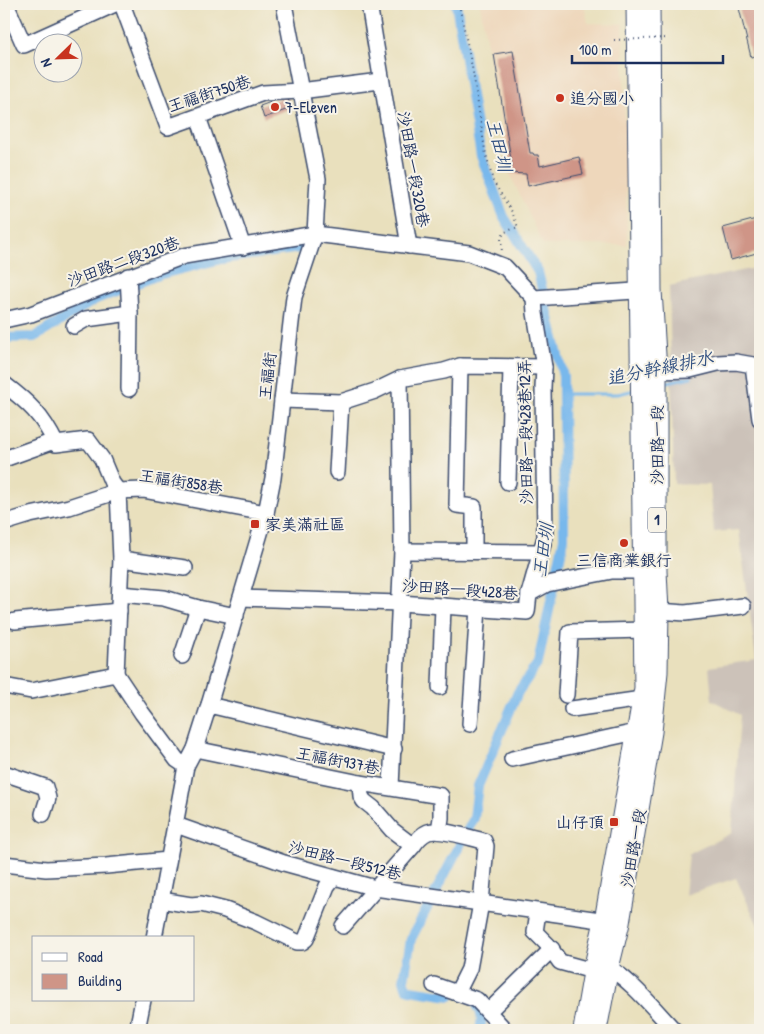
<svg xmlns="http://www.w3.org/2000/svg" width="764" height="1034" viewBox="0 0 764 1034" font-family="'Patrick Hand','LXGW WenKai TC',sans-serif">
	<rect width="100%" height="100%" fill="#f7f3e8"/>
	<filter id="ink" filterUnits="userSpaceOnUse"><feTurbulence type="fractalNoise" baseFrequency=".02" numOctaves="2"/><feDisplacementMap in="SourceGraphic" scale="10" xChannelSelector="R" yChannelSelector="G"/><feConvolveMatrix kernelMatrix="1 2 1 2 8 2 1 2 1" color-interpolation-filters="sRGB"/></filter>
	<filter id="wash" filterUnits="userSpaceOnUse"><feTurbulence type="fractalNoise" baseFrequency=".0096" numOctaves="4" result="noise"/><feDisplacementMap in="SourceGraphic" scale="20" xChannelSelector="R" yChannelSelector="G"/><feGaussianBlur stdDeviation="1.12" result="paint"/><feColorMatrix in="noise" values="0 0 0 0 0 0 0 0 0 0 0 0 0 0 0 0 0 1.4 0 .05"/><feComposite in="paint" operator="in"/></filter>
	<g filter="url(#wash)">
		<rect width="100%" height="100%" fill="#e9e0bd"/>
		<polygon fill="#eed7bb" points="480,4 584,4 588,23 623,24 627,245 543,245 509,172"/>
		<polygon fill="#ccc2b9" points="760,267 760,930 736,878 685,895 689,854 732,833 740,715 712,700 709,667 756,660 739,530 714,532 710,485 674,484 669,286"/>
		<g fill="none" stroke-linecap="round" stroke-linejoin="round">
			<g stroke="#78b8ec" stroke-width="3">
				<polyline points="663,383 691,377"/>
				<polyline points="564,394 618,394 635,390"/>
			</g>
			<g stroke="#78b8ec" stroke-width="10">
				<polyline points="4,338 35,337 96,299 158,275 221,259 300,248"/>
				<polyline points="450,996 410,990 406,987 404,980 411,939 474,818 478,786 518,692 538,663 564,538 563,376 538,272 504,217 481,156 456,4"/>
				<path d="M477,1005C483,1014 482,1021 480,1030"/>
			</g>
		</g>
		<g id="blocks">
			<g fill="#cf9587">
				<polygon points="738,4 760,4 760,55 751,57"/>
				<polygon points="513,51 530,153 533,153 534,155 538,155 540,166 579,157 583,174 528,186 526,174 509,173 512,166 494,54"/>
				<polygon points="287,96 291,108 264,118 260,106"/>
				<polygon points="760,218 760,252 731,260 723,228"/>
			</g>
		</g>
	</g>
	<g filter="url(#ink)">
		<use href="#blocks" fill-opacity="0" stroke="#3a4a6c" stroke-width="1"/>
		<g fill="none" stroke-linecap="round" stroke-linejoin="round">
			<defs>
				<g id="minor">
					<polyline points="6,4 24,45 115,4"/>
					<polyline points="122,4 168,127 263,93 300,91 380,81"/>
					<polyline points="369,4 409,246"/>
					<polyline points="198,117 243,247"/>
					<polyline points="128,276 130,313 129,389"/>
					<polyline points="4,320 31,314 184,256 315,234 469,253 505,267 534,298 649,290"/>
					<polyline points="74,326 86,319 130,313"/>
					<polyline points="460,366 457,505 474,507 474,551"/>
					<polyline points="657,371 690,370 718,363 736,362 753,365 760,419"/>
					<path d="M4,384C29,403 42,415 56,444L88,440L102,459L112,483L118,491L121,559L116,674"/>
					<polyline points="282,400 341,402 375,391 400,379 444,371 460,366 544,367"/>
					<polyline points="4,459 54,441"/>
					<polyline points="337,472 341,402"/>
					<polyline points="508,482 511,367"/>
					<polyline points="4,523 30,515 69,507 118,491 143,490 266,513"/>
					<polyline points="402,551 540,552"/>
					<polyline points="121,559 185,568"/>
					<polyline points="120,594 164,598 198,608 236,616"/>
					<polyline points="529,594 545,537 543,388 544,367 535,313 534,298"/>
					<polyline points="241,598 400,603 527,612 529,594 547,584 612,571 653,571"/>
					<polyline points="659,611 685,613 743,606"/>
					<polyline points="15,621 119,611"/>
					<polyline points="182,656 198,608"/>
					<polyline points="4,686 31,691 116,674 142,713 177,760 186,766"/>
					<polyline points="440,687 443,606"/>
					<polyline points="566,695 570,632 643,630"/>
					<polyline points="209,705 394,749"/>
					<polyline points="572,709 642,699"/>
					<polyline points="470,724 478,608"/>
					<polyline points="195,749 360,783 441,796 441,818 439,831"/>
					<polyline points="512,759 636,732"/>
					<polyline points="4,773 45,787 48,798 43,814"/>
					<polyline points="391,787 402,551 400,379"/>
					<polyline points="176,825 284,863 375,888 614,922"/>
					<path d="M413,846C417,840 421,835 428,832C441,828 470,838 484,841L486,846L481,903L469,969L457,993L434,985"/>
					<polyline points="4,864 46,869 106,866 168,860"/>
					<polyline points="161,900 191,905 201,904 225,910 256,922 297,942 302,942 306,939 327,886 334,877"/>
					<polyline points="538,912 535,932 548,945 560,962 593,971"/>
					<polyline points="343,926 413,846 392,830 373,808 364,801 361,796 360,783"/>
					<polyline points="154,938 186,766 195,749 209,705 266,513 273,478 294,297 315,234 318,179 284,4"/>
					<path d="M602,964C628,976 654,1009 674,1030"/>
					<polyline points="457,993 477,1000 505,1030"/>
					<polyline points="488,1012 552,949"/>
					<polyline points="137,1030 143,1000"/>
				</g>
				<g id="major">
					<polyline points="583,1030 595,961 604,921 644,688 636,4"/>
					<polyline points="597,1030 609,968 620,923 652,732 658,672 659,611 657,571 657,371 652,290 650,4"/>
				</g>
			</defs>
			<use href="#minor" stroke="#3a4a6c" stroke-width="18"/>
			<use href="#major" stroke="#3a4a6c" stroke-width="21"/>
			<polyline stroke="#3a4a6c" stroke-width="2" stroke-dasharray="1 4" stroke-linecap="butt" points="459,4 473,72 485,150 493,181 512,212 518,227 505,232 501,238 502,253"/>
			<use href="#minor" stroke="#fff" stroke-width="15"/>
			<use href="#major" stroke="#fff" stroke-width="19"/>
			<polyline stroke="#3a4a6c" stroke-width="2" stroke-dasharray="1 4" stroke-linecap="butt" points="614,40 668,38"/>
		</g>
	</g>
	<g fill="#c8321e" stroke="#f7f3e8" stroke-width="2">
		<circle cx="560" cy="98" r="5"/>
		<circle cx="275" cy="107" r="5"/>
		<rect x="250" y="519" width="10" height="10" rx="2.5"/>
		<circle cx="624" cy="543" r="5"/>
		<rect x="609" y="817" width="10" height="10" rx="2.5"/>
	</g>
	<g text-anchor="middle" stroke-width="4" stroke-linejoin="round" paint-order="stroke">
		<rect fill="#f7f3e8" stroke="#5d6a87" stroke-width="1" x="648" y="507.5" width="18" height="25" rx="4"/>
		<g font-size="15" font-weight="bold" fill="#1b2f5e">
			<text x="657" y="525">1</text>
		</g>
		<g font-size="16" fill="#1b2f5e" stroke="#f7f3e8">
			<text transform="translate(209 93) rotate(-18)" y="6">王福街750巷</text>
			<text transform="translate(414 169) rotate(80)" y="6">沙田路一段320巷</text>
			<text transform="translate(123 261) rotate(-20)" y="6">沙田路二段320巷</text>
			<text transform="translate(267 376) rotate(-83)" y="6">王福街</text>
			<text transform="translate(525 432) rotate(-91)" y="6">沙田路一段428巷12弄</text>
			<text transform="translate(657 445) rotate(-90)" y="6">沙田路一段</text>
			<text transform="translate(181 481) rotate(9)" y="6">王福街858巷</text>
			<text transform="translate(460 589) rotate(4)" y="6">沙田路一段428巷</text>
			<text transform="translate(338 760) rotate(11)" y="6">王福街937巷</text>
			<text transform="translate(633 848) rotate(-80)" y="6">沙田路一段</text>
			<text transform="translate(345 860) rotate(14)" y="6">沙田路一段512巷</text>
		</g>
		<g font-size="16" fill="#1b2f5e" stroke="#f7f3e8" text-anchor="start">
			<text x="570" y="104">追分國小</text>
			<text x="285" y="113">7-Eleven</text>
			<text x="265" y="530">家美滿社區</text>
			<text x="624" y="566" text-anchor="middle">三信商業銀行</text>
			<text x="604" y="828" text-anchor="end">山仔頂</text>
		</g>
		<g font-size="18" font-style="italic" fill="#325182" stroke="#f7f3e8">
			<text transform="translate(499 145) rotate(76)" y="6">王田圳</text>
			<text transform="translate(660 368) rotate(-12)" y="6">追分幹線排水</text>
			<text transform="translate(543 550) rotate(-82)" y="6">王田圳</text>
		</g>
	</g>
	<rect width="764" height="1034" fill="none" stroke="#f7f3e8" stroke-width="20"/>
	<rect x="32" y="936" width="162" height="65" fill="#f7f3e8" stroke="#9fa5b1"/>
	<rect x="42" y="953" width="25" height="8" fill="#ffffff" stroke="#9fa5b1"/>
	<text x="78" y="962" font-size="15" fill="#1b2f5e">Road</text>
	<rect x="42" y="974" width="25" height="15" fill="#cf9587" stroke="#9fa5b1"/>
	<text x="78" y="986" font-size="15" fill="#1b2f5e">Building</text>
	<g transform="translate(58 58) rotate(247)"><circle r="24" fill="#f7f3e8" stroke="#9fa5b1"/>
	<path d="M0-4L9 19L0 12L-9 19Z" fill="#c8321e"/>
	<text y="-8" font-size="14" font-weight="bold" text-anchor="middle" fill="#1b2f5e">N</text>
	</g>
	<path d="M572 55v8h151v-8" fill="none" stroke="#1b2f5e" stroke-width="2.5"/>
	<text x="579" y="55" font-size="15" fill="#1b2f5e" stroke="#f7f3e8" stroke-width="4" paint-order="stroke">100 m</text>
</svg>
